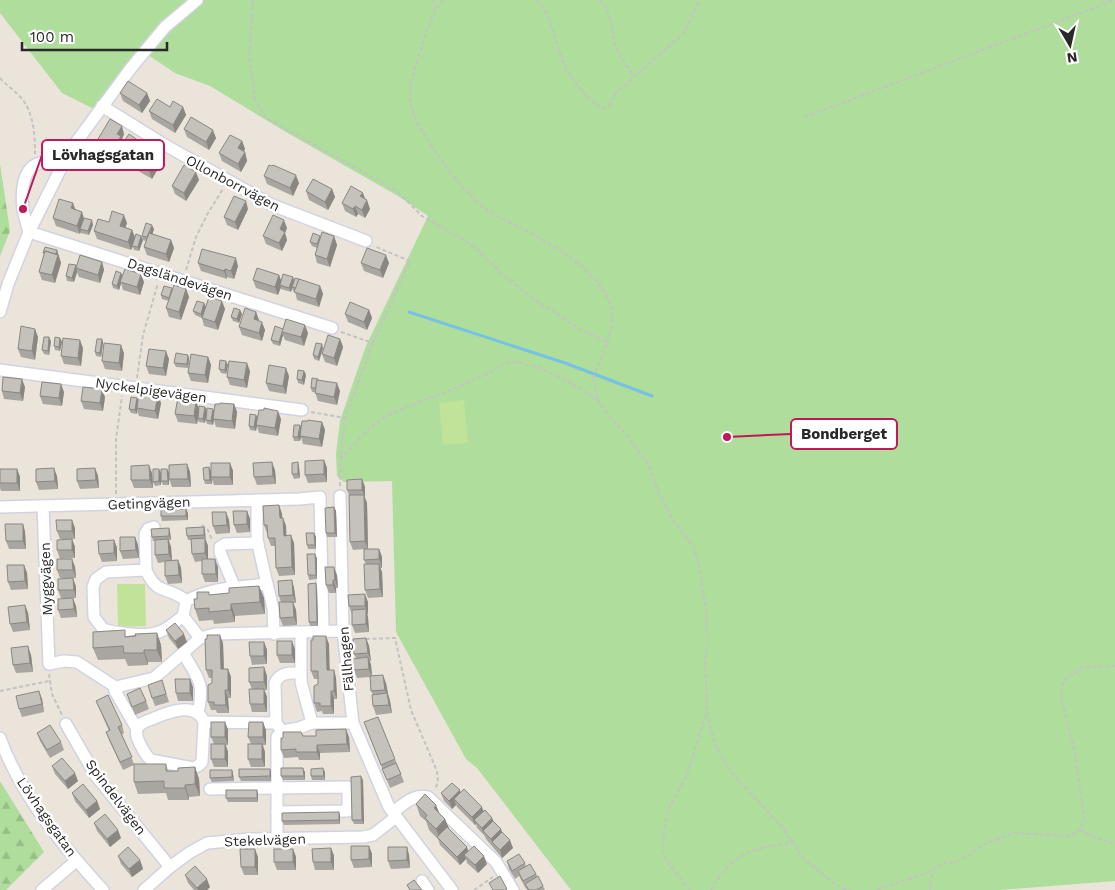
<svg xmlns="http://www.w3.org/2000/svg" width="1115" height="890" viewBox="0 0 1115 890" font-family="'Work Sans',sans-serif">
	<defs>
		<pattern id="forest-firs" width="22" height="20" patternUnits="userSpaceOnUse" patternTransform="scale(1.25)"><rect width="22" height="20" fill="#afdd9c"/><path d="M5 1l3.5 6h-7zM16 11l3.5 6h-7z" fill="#97be86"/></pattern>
	</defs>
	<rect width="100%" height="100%" fill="#eae4db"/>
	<g fill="url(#forest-firs)">
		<polygon points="0,164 10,231 0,256"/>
		<polygon points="0,781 44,852 6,890 0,890"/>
	</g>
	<polygon fill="#afdd9c" points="0,0 1115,0 1115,881 999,890 571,890 477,768 466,759 396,632 392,481 344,482 337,476 336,454 340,421 355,377 366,346 428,216 398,196 286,132 210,86 175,73 145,53 102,113 62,93 0,13"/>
	<g fill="#c0e398">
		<polygon points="464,400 468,443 443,445 439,403"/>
		<polygon points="117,584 145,584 146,626 118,627"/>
	</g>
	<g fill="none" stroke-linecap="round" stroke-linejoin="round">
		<polyline stroke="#76c2e5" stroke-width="3" points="409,312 565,363 652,396"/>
		<defs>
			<g id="minor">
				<polyline points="102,106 163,144 272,205 366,241"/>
				<polyline points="29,232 332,328"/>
				<path d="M29,232C27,224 24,216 23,209C20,182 27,151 60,167"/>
				<polyline points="0,312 8,284 29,232 65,160 77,141 131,68 165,27 197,0"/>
				<polyline points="0,370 302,410"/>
				<polyline points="340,496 343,631 353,723 389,807 452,890"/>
				<polyline points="43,506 49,664 64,661 77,662 117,688"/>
				<polyline points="0,507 299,499 320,497 323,626"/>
				<path d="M146,570C157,597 171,586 186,601L183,616C175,622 168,629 159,632C149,637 114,633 103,629L94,617L93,587L96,579L106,572L146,570L145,534L148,529L154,527"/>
				<polyline points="267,584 273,608 274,634"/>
				<polyline points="234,586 220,552 220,547 225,544 258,543"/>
				<path d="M186,601C212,587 239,587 267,584L257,540V500"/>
				<polyline points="183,616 200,638 215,634 343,631"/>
				<polyline points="301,633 301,682 312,723 353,723"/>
				<path d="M300,673C289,673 280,672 275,683L276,723L282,731L299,728L312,723"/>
				<path d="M198,713C205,682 198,679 183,653L200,638"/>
				<path d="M204,722L202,762L198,766L193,768L151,760C146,756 144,751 140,744C138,740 135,735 137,729C139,723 147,721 152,719C168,712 196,701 204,722L276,723"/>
				<polyline points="66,724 96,776 170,867"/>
				<polyline points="137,729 115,691 120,686 154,678 183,653"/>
				<path d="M0,738C21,796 62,845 103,890"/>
				<polyline points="210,789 348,787 348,811 277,812"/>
				<path d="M393,812C403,805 414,793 428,797L496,862L513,890"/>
				<polyline points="277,838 277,737 282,731"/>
				<polyline points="422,881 428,890"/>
				<polyline points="42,890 76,861"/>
				<polyline points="144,890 170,867 189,853 207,843 251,839 363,837 373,835 396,817"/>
			</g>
		</defs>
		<use href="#minor" stroke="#d1d3e1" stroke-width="14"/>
		<g stroke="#c3c3c3" stroke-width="2" stroke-dasharray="4 2.5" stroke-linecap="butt">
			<polyline points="253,0 249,56 253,84 255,100 266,118 396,190 422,216 473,246 501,273 531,297 580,329 606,342"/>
			<polyline points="432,0 436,9"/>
			<path d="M443,0C429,17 425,38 418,59C404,100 408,110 432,146C447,169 464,192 486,209C497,217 510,222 522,229C552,244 597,270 610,303C619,324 600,358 593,379L598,400L604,410L628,437L649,465L657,489L673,520L694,547L698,562L706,611L708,641L705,659L707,711L713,737L722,758L732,773L782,827L804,859L831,881L843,889L850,890"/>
			<path d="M537,0C555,18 554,46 566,68C575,84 587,98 602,109L610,105L615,94L684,33L700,0"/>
			<path d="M599,0C613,12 611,31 616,47C620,58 629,68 635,77"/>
			<path d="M0,78C7,86 17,92 23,100C34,115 35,137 35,154"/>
			<polyline points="805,117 1115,0"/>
			<polyline points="186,270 196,237 208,213 223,189"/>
			<polyline points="341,332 373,343 410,261 374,246"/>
			<polyline points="137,378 143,335 158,283"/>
			<polyline points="311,412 345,418 373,343"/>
			<polyline points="340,459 371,427 391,413 448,391 489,373 505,363 518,362 538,367 571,383 598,400"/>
			<polyline points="340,486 341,450 345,418"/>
			<polyline points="116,494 116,439 122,396"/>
			<polyline points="202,525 208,530 212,540"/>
			<polyline points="366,639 395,638 411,710 437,771 438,782 435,789"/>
			<polyline points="49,674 52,694 62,715"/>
			<polyline points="0,691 49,681"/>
			<polyline points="1080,830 1101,840 1115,843"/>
			<polyline points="474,890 493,877"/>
			<polyline points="690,890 664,858 663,843 665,823 669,808 687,775 706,713"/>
			<path d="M711,890C717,876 735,858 750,852C763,847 778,845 792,843"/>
			<polyline points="877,890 924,874 942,864 956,862 970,855 983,845 1013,833 1070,836 1080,830 1084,819 1075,753 1062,702 1061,691 1063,682 1083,667 1115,666"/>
			<polyline points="930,890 932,870"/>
		</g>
		<use href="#minor" stroke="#fff" stroke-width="11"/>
	</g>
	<g fill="#a9a6a1">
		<polygon points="120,93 147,93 150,101 142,113 123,101"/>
		<polygon points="170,107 183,107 186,115 175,133 152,119 149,111"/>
		<polygon points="184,129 216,138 209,150 187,137"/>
		<polygon points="124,134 122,139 123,143 144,147 141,150 159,167 152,179 135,169 132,161 136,155 124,147 124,145 117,156 101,147 98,139"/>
		<polygon points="242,141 245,149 243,152 245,152 247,161 241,172 222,161 219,153"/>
		<polygon points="264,176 299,183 293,196 267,184"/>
		<polygon points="199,180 186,201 175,194 172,186"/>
		<polygon points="332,189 335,197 328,210 309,200 306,191"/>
		<polygon points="365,199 370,209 365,218 358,214 356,217 345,211 342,203"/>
		<polygon points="248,209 238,230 227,225 224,217"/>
		<polygon points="76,210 82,212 84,218 93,225 89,235 81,233 81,231 80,234 56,226 53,218"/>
		<polygon points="109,222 127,223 125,227 132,230 135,237 141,236 143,240 139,251 134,250 133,247 131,250 97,239 94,231"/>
		<polygon points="287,228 285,233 287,240 282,251 266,244 263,236"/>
		<polygon points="154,229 152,234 171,240 174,248 169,262 147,255 144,247 146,241 143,240 142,236"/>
		<polygon points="320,236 334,236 337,245 330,267 317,263 315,255 317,248 312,246 310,242"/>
		<polygon points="57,250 61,263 55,283 42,280 39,272 44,254 43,253"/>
		<polygon points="102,262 104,270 100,283 79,277 77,272 74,282 67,281 66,276 76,265"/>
		<polygon points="198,263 238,266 234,279 227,277 227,279 201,271"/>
		<polygon points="361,263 389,263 383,278 364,271"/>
		<polygon points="121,273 122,276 144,282 140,295 123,290 121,283 119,290 113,288 112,284"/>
		<polygon points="279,275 281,281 293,277 294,280 320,286 323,294 319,307 297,300 295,291 293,291 292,288 291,292 281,289 281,287 278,295 256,288 253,280"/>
		<polygon points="172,289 186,289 189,297 181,320 169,317 166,308 169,301 162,299 161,295"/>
		<polygon points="204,303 205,306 225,309 218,330 204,326 202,318 195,315 193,311"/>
		<polygon points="240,310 242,314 239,323 233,321 231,317"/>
		<polygon points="369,310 372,318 367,330 348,322 345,314"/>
		<polygon points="256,312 259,321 265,330 262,341 242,335 239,327"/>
		<polygon points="283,329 308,333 304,346 285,340 283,335 280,346 273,344 271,340"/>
		<polygon points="38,337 35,360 21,357 18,349"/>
		<polygon points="60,338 62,342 60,351 55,350 54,346"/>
		<polygon points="102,339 103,343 101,357 96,356 95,352"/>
		<polygon points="340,339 343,347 337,366 325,362 322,354"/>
		<polygon points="51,341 49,355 44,354 42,350"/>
		<polygon points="83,348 81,366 64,364 61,356"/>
		<polygon points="323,348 319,361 314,359 313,355"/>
		<polygon points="124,353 122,371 105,369 102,361"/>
		<polygon points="188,355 189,359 188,368 176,367 174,363"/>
		<polygon points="208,357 211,365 208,383 191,381 188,373"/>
		<polygon points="169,359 166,376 149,374 146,366"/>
		<polygon points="228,365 226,374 221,373 219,369"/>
		<polygon points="250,371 247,388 230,385 227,377"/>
		<polygon points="304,371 306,375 304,385 298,383 297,379"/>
		<polygon points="289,376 286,394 269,391 266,383"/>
		<polygon points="319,380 340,391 337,405 318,401 315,392 312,392 311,388"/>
		<polygon points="25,387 23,401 4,399 2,391"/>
		<polygon points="64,392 62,406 43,404 40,396"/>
		<polygon points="105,397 103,411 84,409 81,401"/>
		<polygon points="192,399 199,408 205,407 207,411 205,423 199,422 198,420 197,424 178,422 175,414"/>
		<polygon points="138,400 161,403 158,419 139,416 137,411 137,414 131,413 129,409"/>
		<polygon points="234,404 237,412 235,429 216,427 214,420 213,425 207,424 206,420 214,411"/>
		<polygon points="256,415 257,417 281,419 278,436 259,433 257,426 256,431 250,430 249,426"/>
		<polygon points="308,421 322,422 325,430 322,447 303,444 301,437 300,441 294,441 293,437 300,425 301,428"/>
		<polygon points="324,460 327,468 327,482 308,483 305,475"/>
		<polygon points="298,462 299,467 300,478 294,479 292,474"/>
		<polygon points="230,463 233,471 233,485 214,485 211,477 212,484 205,484 204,480 209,467 211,471"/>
		<polygon points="187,464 190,472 191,487 172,487 169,479"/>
		<polygon points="95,468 98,476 99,488 80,489 77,481"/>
		<polygon points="0,469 17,469 20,477 20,491 1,491 0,488"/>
		<polygon points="167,469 169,473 169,485 163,485 161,481"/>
		<polygon points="275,470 276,484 257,485 254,477"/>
		<polygon points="152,473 153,488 134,488 131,480"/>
		<polygon points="161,473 161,485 155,486 153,482"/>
		<polygon points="57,476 58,489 39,490 36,482"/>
		<polygon points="362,479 365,487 365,498 367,503 368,549 379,549 382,557 382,568 380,568 382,572 383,597 368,598 365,590 366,564 364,560 364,549 353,550 350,542 349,495 347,490"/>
		<polygon points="279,505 282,514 282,518 283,518 286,526 286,536 294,543 295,575 279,576 276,568 275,546 271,546 268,538 268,533 267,533 264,525"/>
		<polygon points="334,507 336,511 337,537 327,537 326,533"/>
		<polygon points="247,511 250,519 250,532 237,533 234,525"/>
		<polygon points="188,513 188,520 162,521 161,516"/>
		<polygon points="229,520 230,533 216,534 213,526"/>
		<polygon points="23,524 25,532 26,549 9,549 6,541"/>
		<polygon points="204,527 205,531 205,539 208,546 208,559 218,567 218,582 205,582 202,574 202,561 195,562 192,554 191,540 188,540 187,536"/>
		<polygon points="75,528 75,539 60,539 57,531"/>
		<polygon points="169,528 170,532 171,540 169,540 171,547 172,561 178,560 181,568 182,583 168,584 165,576 165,562 158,563 155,555 155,541 153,541 152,537"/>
		<polygon points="314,533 316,537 316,549 308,549 307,545"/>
		<polygon points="135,537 138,545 139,558 123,559 120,551"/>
		<polygon points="72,539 75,547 75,558 60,559 57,550"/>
		<polygon points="114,540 117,548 117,561 102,562 99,554"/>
		<polygon points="317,558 317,579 309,580 308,575"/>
		<polygon points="72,559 75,567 76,578 60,578 57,570"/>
		<polygon points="24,565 27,573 28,589 11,590 8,582"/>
		<polygon points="337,575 338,588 336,588 336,593 329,593 326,585"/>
		<polygon points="73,578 76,587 76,598 61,598 58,590"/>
		<polygon points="292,580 294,588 296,603 293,603 296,610 297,625 283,626 280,618 281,602 279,596"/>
		<polygon points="259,586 264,598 265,614 235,616 235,622 214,624 213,620 199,621 195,609 197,599 210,595 229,593"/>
		<polygon points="317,587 318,626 310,626 309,622"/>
		<polygon points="368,602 368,614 367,614 368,617 369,632 355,633 352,625 352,614 349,606"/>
		<polygon points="25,605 28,613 30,630 13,632 10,624"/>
		<polygon points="76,606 77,617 61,618 58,610"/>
		<polygon points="166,630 187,642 178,649 169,638"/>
		<polygon points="157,633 161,645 162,662 148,662 148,665 128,666 125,659 98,660 93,648 127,636"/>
		<polygon points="366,638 369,646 371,661 370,661 371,665 372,676 386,683 388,694 390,701 392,713 376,715 373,706 373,695 371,691 370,677 357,678 354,670 356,658 354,654"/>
		<polygon points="264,642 267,650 267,664 252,665 250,656"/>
		<polygon points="223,643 224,669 228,669 231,677 231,698 228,698 229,713 217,713 216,710 211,710 208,702 212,683 212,678 209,678 206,670"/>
		<polygon points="329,644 329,670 334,670 336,678 337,699 334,699 334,714 323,714 322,711 317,712 314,703 318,684 318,679 314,679 311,671"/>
		<polygon points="295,649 295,663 280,663 277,655"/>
		<polygon points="31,655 33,672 16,673 13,665"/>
		<polygon points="264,667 267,676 267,690 264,690 267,697 267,712 252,712 250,704 252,689 249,682"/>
		<polygon points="162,680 169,702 155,706 152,698"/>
		<polygon points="193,687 193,701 178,701 176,693"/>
		<polygon points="127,694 146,701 149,709 135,715"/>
		<polygon points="42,699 44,712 22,717 19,709"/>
		<polygon points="96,701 122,725 124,733 122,735 134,764 166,764 168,771 178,771 195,767 199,779 200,796 189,797 189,800 168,800 166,793 138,794 134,782 134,765 123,770 109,740 106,732 109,731"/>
		<polygon points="225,722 228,730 228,745 226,745 228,752 228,767 214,767 211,759 214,744 211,737"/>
		<polygon points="266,730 266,745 263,745 265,752 265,767 251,767 248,759 251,744 248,737"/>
		<polygon points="367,730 395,759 404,782 390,788"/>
		<polygon points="37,733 61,742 64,750 50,758 40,741"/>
		<polygon points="303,736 349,737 350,752 320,753 320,760 299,760 298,757 284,758 281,750"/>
		<polygon points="52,766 78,781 68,789 55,774"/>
		<polygon points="270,769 271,773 271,781 241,781 239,777"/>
		<polygon points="232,770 233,774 234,781 212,782 210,778"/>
		<polygon points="305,772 305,780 283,780 281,776"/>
		<polygon points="325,772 325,780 312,780 311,776"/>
		<polygon points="363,780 364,824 354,824 352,820"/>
		<polygon points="257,790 258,794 258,802 228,802 226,798"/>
		<polygon points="460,790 460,792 492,818 494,822 513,848 502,858 486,839 484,835 477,828 476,824 475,825 457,807 456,805 452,809 444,801 441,793"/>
		<polygon points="72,793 97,801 100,809 89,818 75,801"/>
		<polygon points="416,804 440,814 445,819 449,829 468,851 487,864 478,873 467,863 466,859 460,865 440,845 438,839 429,830 426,821 420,816"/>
		<polygon points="339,812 340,816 340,824 284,825 282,821"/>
		<polygon points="94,823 121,838 110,847 97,831"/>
		<polygon points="369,846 372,854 372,867 354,868 351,860"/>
		<polygon points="407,847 409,855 410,868 391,869 388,861"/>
		<polygon points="331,848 334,856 334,870 315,870 313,862"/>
		<polygon points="293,849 296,857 296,870 277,870 274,862"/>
		<polygon points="118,856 140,860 143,869 132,877 121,864"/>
		<polygon points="258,857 258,875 244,875 241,867"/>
		<polygon points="507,861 525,863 526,867 536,874 543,886 545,890 527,890 527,889 526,889 519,876 515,879 509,869"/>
		<polygon points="185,875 210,887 207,890 194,890 188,883"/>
	</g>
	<g fill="#8a8783">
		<polygon points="147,93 150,101 142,113 139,105"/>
		<polygon points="183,107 186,115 175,133 173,125"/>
		<polygon points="122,126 124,134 122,139 124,144 123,143 124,145 117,156 114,148 117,134"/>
		<polygon points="213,130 216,138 209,150 206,142"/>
		<polygon points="242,141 245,149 241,156 238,148"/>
		<polygon points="142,143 144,147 138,156 136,152"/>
		<polygon points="245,152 247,161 241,172 238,164"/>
		<polygon points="156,159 159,167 152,179 149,171"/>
		<polygon points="196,172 199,180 186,201 184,193"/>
		<polygon points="296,175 299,183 293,196 290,188"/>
		<polygon points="332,189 335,197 328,210 325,202"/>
		<polygon points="363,193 366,201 360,196"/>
		<polygon points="367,200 370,209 365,218 362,210"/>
		<polygon points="246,201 248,209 238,230 235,222"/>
		<polygon points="73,203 76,211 71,208"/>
		<polygon points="355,206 358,214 356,217 353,209"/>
		<polygon points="82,212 84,220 80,229 81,231 80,234 77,226"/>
		<polygon points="124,215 127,223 123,234 120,226"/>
		<polygon points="92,220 93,225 89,235 88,231"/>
		<polygon points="284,220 287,228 285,233 287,240 282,251 279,243 280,229"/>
		<polygon points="152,225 154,229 150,242 148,238"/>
		<polygon points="132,230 135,238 131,250 128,242"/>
		<polygon points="141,236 143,240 139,251 138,247"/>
		<polygon points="334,236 337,245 330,267 327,259"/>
		<polygon points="171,240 174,248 169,262 166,254"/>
		<polygon points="57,250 61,263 55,283 52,275 55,256"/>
		<polygon points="386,255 389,263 383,278 380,270"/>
		<polygon points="236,258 238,266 234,279 231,271"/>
		<polygon points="102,262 104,270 100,283 98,275"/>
		<polygon points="76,265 76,268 77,272 74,282 72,278"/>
		<polygon points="225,269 227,277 227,279 224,271"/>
		<polygon points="121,273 123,277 119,290 117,286"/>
		<polygon points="141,274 144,282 140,295 137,287"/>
		<polygon points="279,275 282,283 280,285 281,287 278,295 275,287"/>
		<polygon points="293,277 294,281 291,292 289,288"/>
		<polygon points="320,286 323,294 319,307 316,299"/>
		<polygon points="186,289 189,297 181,320 179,312"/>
		<polygon points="222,301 225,309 218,330 215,322"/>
		<polygon points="204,303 206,307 202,318 201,314"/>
		<polygon points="240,310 242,314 239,323 237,319"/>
		<polygon points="369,310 372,318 367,330 364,322"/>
		<polygon points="256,312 259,320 257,327 254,319"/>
		<polygon points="262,322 265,330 262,341 259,333"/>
		<polygon points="305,325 308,333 304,346 301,337"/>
		<polygon points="35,329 38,337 35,360 32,351"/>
		<polygon points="282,332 283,335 280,346 279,342"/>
		<polygon points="49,337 51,341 49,355 48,351"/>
		<polygon points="60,338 62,342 60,351 59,347"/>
		<polygon points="102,339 103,343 101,357 100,353"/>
		<polygon points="340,339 343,347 337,366 334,358"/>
		<polygon points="80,340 83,348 81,366 78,358"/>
		<polygon points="322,344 323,348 319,361 318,357"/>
		<polygon points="121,345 124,353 122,371 119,363"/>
		<polygon points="166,351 169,359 166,376 163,368"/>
		<polygon points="188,355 189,359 188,368 187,364"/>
		<polygon points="208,357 211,365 208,383 205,375"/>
		<polygon points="226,361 228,365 226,374 225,370"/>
		<polygon points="247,363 250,371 247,388 244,380"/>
		<polygon points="286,368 289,376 286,394 283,386"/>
		<polygon points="304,371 306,375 304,385 302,380"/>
		<polygon points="22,379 25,387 23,401 20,393"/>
		<polygon points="337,383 340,391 337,405 334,397"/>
		<polygon points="61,384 64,392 62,406 59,398"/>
		<polygon points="102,389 105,397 103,411 100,403"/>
		<polygon points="158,394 161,403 158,419 155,411"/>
		<polygon points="137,398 139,402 137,408 137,414 135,410"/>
		<polygon points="196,401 199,409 197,424 194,416"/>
		<polygon points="234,404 237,412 235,429 232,421"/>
		<polygon points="205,407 207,411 205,423 203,419"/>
		<polygon points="213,409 215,413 213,425 211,421"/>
		<polygon points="278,411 281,419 278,436 275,428"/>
		<polygon points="256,415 258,419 256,431 254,427"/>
		<polygon points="322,422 325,430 322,447 319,439"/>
		<polygon points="300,425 302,430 300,441 298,437"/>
		<polygon points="324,460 327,468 327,482 324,474"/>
		<polygon points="272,462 275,470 276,484 273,476"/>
		<polygon points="298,462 299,467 300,478 298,474"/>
		<polygon points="230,463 233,471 233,485 230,477"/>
		<polygon points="187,464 190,472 191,487 188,479"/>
		<polygon points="149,465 152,473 153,488 150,480"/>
		<polygon points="209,467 211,471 212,484 210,480"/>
		<polygon points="54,468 57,476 58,489 55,481"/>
		<polygon points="95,468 98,476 99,488 96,480"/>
		<polygon points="17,469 20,477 20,491 17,483"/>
		<polygon points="159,469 161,473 161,485 159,481"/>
		<polygon points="167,469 169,473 169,485 168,481"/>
		<polygon points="362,479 365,487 365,498 362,490"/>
		<polygon points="364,495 367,503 368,549 365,541"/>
		<polygon points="279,505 282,514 283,526 280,518"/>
		<polygon points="334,507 336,511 337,537 335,533"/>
		<polygon points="186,509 188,513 188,520 186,516"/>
		<polygon points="247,511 250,519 250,532 247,524"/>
		<polygon points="226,512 229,520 230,533 227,525"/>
		<polygon points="283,518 286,526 287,544 284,536"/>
		<polygon points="72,520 75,528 75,539 72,531"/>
		<polygon points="23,524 25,532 26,549 23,541"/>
		<polygon points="204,527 205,531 206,539 204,535"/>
		<polygon points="169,528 170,532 171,540 169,536"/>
		<polygon points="314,533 316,537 316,549 315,545"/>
		<polygon points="291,535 294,543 295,575 292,567"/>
		<polygon points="135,537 138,545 139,558 136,550"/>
		<polygon points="205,538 208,546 208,561 205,553"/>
		<polygon points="72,539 75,547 75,558 72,550"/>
		<polygon points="168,539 171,547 172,562 169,554"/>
		<polygon points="114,540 117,548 117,561 114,553"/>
		<polygon points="379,549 382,557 382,568 379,559"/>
		<polygon points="315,554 317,558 317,579 316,575"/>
		<polygon points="72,559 75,567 76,578 73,570"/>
		<polygon points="215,559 218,567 218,582 216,574"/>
		<polygon points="178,560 181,568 182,583 179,575"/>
		<polygon points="379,564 382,572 383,597 380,589"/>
		<polygon points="24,565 27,573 28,589 25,581"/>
		<polygon points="334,567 337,575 338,588 335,580"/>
		<polygon points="73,578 76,587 76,598 74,590"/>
		<polygon points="292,580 294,588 296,603 293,595"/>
		<polygon points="333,580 336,588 336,593 333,585"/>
		<polygon points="316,583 317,587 318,626 317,622"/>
		<polygon points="259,586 264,598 265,614 260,602"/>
		<polygon points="365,594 368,602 368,614 365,606"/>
		<polygon points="73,598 76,606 77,617 74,609"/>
		<polygon points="293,602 296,610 297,625 294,617"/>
		<polygon points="231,604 235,616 235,622 231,610"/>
		<polygon points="25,605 28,613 30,630 27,622"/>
		<polygon points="366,609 368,617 369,632 366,624"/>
		<polygon points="157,633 161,645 162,662 157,650"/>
		<polygon points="184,634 187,642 178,649 175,641"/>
		<polygon points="220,635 223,643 224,677 221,669"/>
		<polygon points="326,636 329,644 330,678 327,670"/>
		<polygon points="366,638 369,646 371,661 368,653"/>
		<polygon points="292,641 295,649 295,663 292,655"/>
		<polygon points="264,642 267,650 267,664 264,656"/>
		<polygon points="28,646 31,655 33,672 30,663"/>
		<polygon points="144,650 148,662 148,665 144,653"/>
		<polygon points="368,657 371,665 372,677 369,669"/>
		<polygon points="264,667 267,676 267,690 264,682"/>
		<polygon points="228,669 231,677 231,698 228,690"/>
		<polygon points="334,670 336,678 337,699 334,691"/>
		<polygon points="383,675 386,683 388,694 390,701 392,713 389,705 388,697 385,690"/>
		<polygon points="190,679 193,687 193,701 190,693"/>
		<polygon points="264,689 267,697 267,712 264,704"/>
		<polygon points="225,690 228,698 229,713 226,705"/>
		<polygon points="39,691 42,699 44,712 42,704"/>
		<polygon points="331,691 334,699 334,714 331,706"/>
		<polygon points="225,722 228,730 228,745 225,737"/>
		<polygon points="263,722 266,730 266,745 263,737"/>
		<polygon points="346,729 349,737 350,752 347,744"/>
		<polygon points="225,744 228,752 228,767 225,759"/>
		<polygon points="262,744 265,752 265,767 262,759"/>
		<polygon points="317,745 320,753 320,760 317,752"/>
		<polygon points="195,767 199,779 200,796 195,784"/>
		<polygon points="303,768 305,772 305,780 304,776"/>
		<polygon points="323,768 325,772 325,780 324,776"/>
		<polygon points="270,769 271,773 271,781 270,776"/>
		<polygon points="232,770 233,774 234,781 232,777"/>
		<polygon points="75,773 78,781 68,789 65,781"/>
		<polygon points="361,776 363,780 364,824 362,820"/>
		<polygon points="185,785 189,797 189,800 185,788"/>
		<polygon points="257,790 258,794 258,802 257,798"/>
		<polygon points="460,790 462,799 454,799 456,805 452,809 449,801"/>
		<polygon points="97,801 100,809 89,818 86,810"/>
		<polygon points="436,805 441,817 434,808"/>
		<polygon points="482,807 485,815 474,820 476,824 475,825 472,817"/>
		<polygon points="339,812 340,816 340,824 339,820"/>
		<polygon points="492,818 495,826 483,832 482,828"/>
		<polygon points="445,819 450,831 440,839 436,829"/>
		<polygon points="501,829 504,837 492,842 494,847 491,839"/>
		<polygon points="118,830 121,838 110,847 107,839"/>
		<polygon points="510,840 513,848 502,858 500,850"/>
		<polygon points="369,846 372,854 372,867 369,859"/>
		<polygon points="407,847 409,855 410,868 407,860"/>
		<polygon points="467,847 470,855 464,855 466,859 460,865 457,857"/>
		<polygon points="331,848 334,856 334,870 331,862"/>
		<polygon points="255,849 258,857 258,875 255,867"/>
		<polygon points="293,849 296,857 296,870 293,862"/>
		<polygon points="484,856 487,864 478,873 475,865"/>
		<polygon points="140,860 143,869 132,877 129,869"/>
		<polygon points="207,879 210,887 207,890 198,890 197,888"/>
	</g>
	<g fill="#c5c1bb" stroke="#8a8783">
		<polygon points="128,81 147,93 139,105 120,93"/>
		<polygon points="157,99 170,107 173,101 183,107 173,125 149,111"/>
		<polygon points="191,117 213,130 206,142 184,129"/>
		<polygon points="110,119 122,126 117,134 121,136 114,148 98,139"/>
		<polygon points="129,134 142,143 136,152 123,143"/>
		<polygon points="230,135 242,141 238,148 245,152 238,164 219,153"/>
		<polygon points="139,149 156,159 149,171 132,161"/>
		<polygon points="184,165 196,172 184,193 172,186"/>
		<polygon points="269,165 272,166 273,165 296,175 290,188 264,176"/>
		<polygon points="313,179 332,189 325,202 306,191"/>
		<polygon points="351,186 363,193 360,196 367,200 362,210 355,206 353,209 342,203"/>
		<polygon points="234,196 246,201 235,222 224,217"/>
		<polygon points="59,199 73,203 71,208 82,212 77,226 53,218"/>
		<polygon points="112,211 124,215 120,226 132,230 128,242 94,231 98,219 109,222"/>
		<polygon points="273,215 284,220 280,229 285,232 279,243 263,236"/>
		<polygon points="84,218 92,220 88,231 80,229"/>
		<polygon points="146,223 152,225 147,237 142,236"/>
		<polygon points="322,232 334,236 327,259 315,255"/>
		<polygon points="149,233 171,240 166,254 144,247"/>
		<polygon points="313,233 320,236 317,244 310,242"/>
		<polygon points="136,234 141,236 138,247 132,246"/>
		<polygon points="45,247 57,250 56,254 45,251 45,253 43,253"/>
		<polygon points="367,248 386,255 380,270 361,263"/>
		<polygon points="202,249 236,258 231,271 225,269 224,271 198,263"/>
		<polygon points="45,251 58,255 52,275 39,272"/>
		<polygon points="80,255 102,262 98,275 76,268"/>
		<polygon points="69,264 76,265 72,278 66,276"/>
		<polygon points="257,268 279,275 275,287 253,280"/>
		<polygon points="125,269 141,274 137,287 120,282"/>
		<polygon points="116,271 121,273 117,286 112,284"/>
		<polygon points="283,274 293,277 289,288 280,285"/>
		<polygon points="295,278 299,279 296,288 292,287"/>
		<polygon points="299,279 320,286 316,299 294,292"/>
		<polygon points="174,285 186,289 179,312 166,308"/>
		<polygon points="164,286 172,288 169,298 161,295"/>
		<polygon points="209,297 222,301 215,322 202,318"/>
		<polygon points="197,301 204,303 201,314 193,311"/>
		<polygon points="350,302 369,310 364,322 345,314"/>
		<polygon points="234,308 240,310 237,319 231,317"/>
		<polygon points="245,308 256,312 254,319 262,322 259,333 239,327"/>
		<polygon points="286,319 305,325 301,337 282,332"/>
		<polygon points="21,326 35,329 32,351 18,349"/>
		<polygon points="275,326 283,329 279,342 271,340"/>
		<polygon points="328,335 340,339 334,358 322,354"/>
		<polygon points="44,337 49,337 48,351 42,350"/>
		<polygon points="55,337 60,338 59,347 54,346"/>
		<polygon points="63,338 80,340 78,358 61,356"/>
		<polygon points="97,339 102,339 100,353 95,352"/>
		<polygon points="104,343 121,345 119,363 102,361"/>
		<polygon points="316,343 322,344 318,357 313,355"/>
		<polygon points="149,349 166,351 163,368 146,366"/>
		<polygon points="176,353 188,355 187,364 174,363"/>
		<polygon points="191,354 208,357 205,375 188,373"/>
		<polygon points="220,360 226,361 225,370 219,369"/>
		<polygon points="229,361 247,363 244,380 227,377"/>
		<polygon points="269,365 286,368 283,386 266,383"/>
		<polygon points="298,370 304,371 302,380 297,379"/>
		<polygon points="3,377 22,379 20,393 2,391"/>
		<polygon points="312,378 318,379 318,380 317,380 316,388 311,388"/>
		<polygon points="317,380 337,383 334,397 315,393"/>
		<polygon points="42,382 61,384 59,398 40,396"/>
		<polygon points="83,387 102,389 100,403 81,401"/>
		<polygon points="144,392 158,394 155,411 137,408 139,393 144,394"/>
		<polygon points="131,397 137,398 135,410 129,409"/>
		<polygon points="178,397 192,399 191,401 196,401 194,416 175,414"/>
		<polygon points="220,403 234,404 232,421 213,419 215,404 220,404"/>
		<polygon points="199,406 205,407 203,419 198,418"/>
		<polygon points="207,408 213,409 211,421 206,420"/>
		<polygon points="264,408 278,411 275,428 256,425 259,410 264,410"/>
		<polygon points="250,414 256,415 254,427 249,426"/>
		<polygon points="308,420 322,422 319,439 300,436 302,421 308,421"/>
		<polygon points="294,425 300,425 298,437 293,437"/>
		<polygon points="324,460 324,474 305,475 305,461"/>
		<polygon points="272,462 273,476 254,477 253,463"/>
		<polygon points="298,462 298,474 292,474 292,463"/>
		<rect x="211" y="463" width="19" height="14"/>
		<polygon points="187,464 188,479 169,479 169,465"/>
		<polygon points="149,465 150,480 131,480 131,466"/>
		<polygon points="209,467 210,480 204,480 203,468"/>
		<polygon points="54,468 55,481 36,482 36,469"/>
		<polygon points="95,468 96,480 77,481 77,469"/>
		<rect x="0" y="469" width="17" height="14"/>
		<polygon points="153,469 159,469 159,481 153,482"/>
		<polygon points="161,469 167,469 168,481 161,481"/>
		<polygon points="362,479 362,490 347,490 347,480"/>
		<polygon points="349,495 364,495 365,541 350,542"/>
		<polygon points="279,505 280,518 283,518 284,536 291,535 292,567 276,568 275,538 268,538 267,525 264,525 263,506"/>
		<polygon points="334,507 335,533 326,533 325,508"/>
		<rect x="161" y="509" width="25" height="7"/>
		<polygon points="233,511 247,511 247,524 234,525"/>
		<polygon points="212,512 226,512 227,525 213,526"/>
		<polygon points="56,520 72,520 72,531 57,531"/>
		<polygon points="5,524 23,524 23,541 6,541"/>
		<polygon points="204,527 204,535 187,536 186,528"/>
		<polygon points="169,528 169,536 152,537 151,529"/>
		<polygon points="306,533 314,533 315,545 307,545"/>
		<polygon points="120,537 135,537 136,550 120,551"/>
		<polygon points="205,538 205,553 192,554 191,539"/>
		<polygon points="72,539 72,550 57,550 57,540"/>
		<polygon points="168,539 169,554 155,555 155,540"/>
		<polygon points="114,540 114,553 99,554 98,541"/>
		<polygon points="364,549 379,549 379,559 364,560"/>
		<polygon points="307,554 315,554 316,575 308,575"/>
		<polygon points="57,559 72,559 73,570 57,570"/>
		<polygon points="202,559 215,559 216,574 202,574"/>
		<polygon points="178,560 179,575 165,576 165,561"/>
		<polygon points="364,564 379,564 380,589 365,590"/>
		<polygon points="7,565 24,565 25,581 8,582"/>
		<polygon points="325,567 334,567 335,580 333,580 333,585 326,585"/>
		<polygon points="73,578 74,590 58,590 58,579"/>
		<polygon points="292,580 293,595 279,596 278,581"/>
		<polygon points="316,583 317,622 309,622 308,584"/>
		<polygon points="259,586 260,602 231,604 231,610 209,612 209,608 195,609 194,599 197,599 197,592 209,592 209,595 229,593 229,588"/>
		<polygon points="365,594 365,606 349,606 348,595"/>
		<polygon points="73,598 74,609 58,610 58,599"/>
		<polygon points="279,602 293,602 294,617 280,618"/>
		<polygon points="25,605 27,622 10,624 8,607"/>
		<polygon points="366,609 366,624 352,625 352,610"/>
		<polygon points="175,623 184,634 175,641 166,630"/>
		<polygon points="125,630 125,637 136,636 135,634 157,633 157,650 144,650 144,653 124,653 123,646 93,648 93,632"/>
		<polygon points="207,635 220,635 221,669 228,669 228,690 225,690 226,705 214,705 214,702 208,702 208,685 212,683 212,670 206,670 205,639 207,639"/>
		<polygon points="313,636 326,636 327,670 334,670 334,691 331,691 331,706 320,706 320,703 314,703 314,686 318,684 318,671 311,671 311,640 313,640"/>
		<polygon points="366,638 368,653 354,654 353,639"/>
		<rect x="277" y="641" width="15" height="14"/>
		<polygon points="249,642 264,642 264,656 250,656"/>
		<polygon points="28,646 30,663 13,665 11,648"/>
		<polygon points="368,657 369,669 354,670 353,659"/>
		<polygon points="264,667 264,682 249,682 249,668"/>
		<polygon points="383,675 385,690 371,691 370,676"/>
		<polygon points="175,679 190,679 190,693 176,693"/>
		<polygon points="162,680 166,694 152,698 148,685"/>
		<polygon points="140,688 146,701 132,707 127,694"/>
		<polygon points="249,689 264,689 264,704 250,704"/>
		<polygon points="39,691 42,704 19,709 16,696"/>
		<polygon points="387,693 389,705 373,706 372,695"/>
		<polygon points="108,695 122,725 118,727 132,757 120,762 106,732 110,730 96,701"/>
		<polygon points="378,717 395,759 381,765 364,722"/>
		<rect x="211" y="722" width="14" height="15"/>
		<polygon points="249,722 263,722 263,737 248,737"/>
		<polygon points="50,725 61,742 47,750 37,733"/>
		<polygon points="346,729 347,744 317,745 317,752 296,752 296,749 281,750 281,738 283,738 283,732 301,732 303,736 316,736 316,730"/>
		<rect x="211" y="744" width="14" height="15"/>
		<rect x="248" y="744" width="14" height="15"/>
		<polygon points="62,758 75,773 65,781 52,766"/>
		<polygon points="396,763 401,774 387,780 382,769"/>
		<polygon points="134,764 166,764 166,771 178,771 178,768 195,767 195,784 185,785 185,788 164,788 164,781 134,782"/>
		<polygon points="281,768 303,768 304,776 281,776"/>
		<polygon points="323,768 324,776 311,776 311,769"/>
		<polygon points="239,769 270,769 270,776 239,777"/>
		<polygon points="210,770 232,770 232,777 210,778"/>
		<polygon points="361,776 362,820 352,820 351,777"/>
		<polygon points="452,783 460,790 449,801 441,793"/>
		<polygon points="83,784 97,801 86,810 72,793"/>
		<polygon points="464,789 482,807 472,817 454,799"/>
		<rect x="226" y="790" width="31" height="8"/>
		<polygon points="425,794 436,805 434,808 445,819 436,829 425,818 427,815 416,804"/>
		<polygon points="485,810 492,818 482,828 474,820"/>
		<polygon points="339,812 339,820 282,821 282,813"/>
		<polygon points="105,814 118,830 107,839 94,823"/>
		<polygon points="493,821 501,829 491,839 483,831"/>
		<polygon points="447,827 467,847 457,857 437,837"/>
		<polygon points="502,832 510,840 500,850 492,842"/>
		<polygon points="351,846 369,846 369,859 351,860"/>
		<polygon points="474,846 484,856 475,865 464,855"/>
		<polygon points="128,847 140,860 129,869 118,856"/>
		<polygon points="388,847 407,847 407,860 388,861"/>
		<polygon points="331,848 331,862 313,862 312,849"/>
		<polygon points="240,849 255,849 255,867 241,867"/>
		<rect x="274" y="849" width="19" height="13"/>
		<polygon points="519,854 525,863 512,871 507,861"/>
		<polygon points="530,864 536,874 523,881 518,871"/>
		<polygon points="195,866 207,879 197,888 185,875"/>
		<polygon points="500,876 507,889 505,890 493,890 489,883"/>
		<polygon points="538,876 543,886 536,890 529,890 525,884"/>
		<polygon points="414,880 422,890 410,890 407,885"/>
	</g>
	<g text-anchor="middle" stroke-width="5" stroke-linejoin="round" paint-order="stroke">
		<g font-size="14" fill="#292929" stroke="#fff">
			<text transform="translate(233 183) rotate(28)" y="5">Ollonborrvägen</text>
			<text transform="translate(180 279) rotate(18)" y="5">Dagsländevägen</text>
			<text transform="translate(151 390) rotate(8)" y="5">Nyckelpigevägen</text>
			<text transform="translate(149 503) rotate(-2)" y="5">Getingvägen</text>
			<text transform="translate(46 579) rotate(-92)" y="5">Myggvägen</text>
			<text transform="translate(346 659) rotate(-95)" y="5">Fällhagen</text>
			<text transform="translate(116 797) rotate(53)" y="5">Spindelvägen</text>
			<text transform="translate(47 817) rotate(55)" y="5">Lövhagsgatan</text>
			<text transform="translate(265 840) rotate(-2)" y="5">Stekelvägen</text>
		</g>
	</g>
	<path fill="none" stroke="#c2185b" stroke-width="2" d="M23 209L42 155M727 437L791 434"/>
	<g fill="#c2185b" stroke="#fff" stroke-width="2">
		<circle cx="23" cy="209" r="5"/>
		<circle cx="727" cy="437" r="5"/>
	</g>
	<g fill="#fff" stroke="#c2185b" stroke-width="2">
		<rect x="42" y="140" width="122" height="30" rx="5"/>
		<rect x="791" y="419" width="106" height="30" rx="5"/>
	</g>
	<g font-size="15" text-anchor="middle" font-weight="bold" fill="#292929">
		<text x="103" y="160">Lövhagsgatan</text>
		<text x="844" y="439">Bondberget</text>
	</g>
	<g transform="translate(1070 45) rotate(171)" stroke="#ffffff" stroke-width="4" paint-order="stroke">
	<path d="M0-4L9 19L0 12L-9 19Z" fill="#292929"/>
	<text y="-8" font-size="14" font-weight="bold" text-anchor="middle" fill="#292929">N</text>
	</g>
	<path d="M22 42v8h145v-8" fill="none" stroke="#292929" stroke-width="2.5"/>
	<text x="30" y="42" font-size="15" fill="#292929" stroke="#ffffff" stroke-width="4" paint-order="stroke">100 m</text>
</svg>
